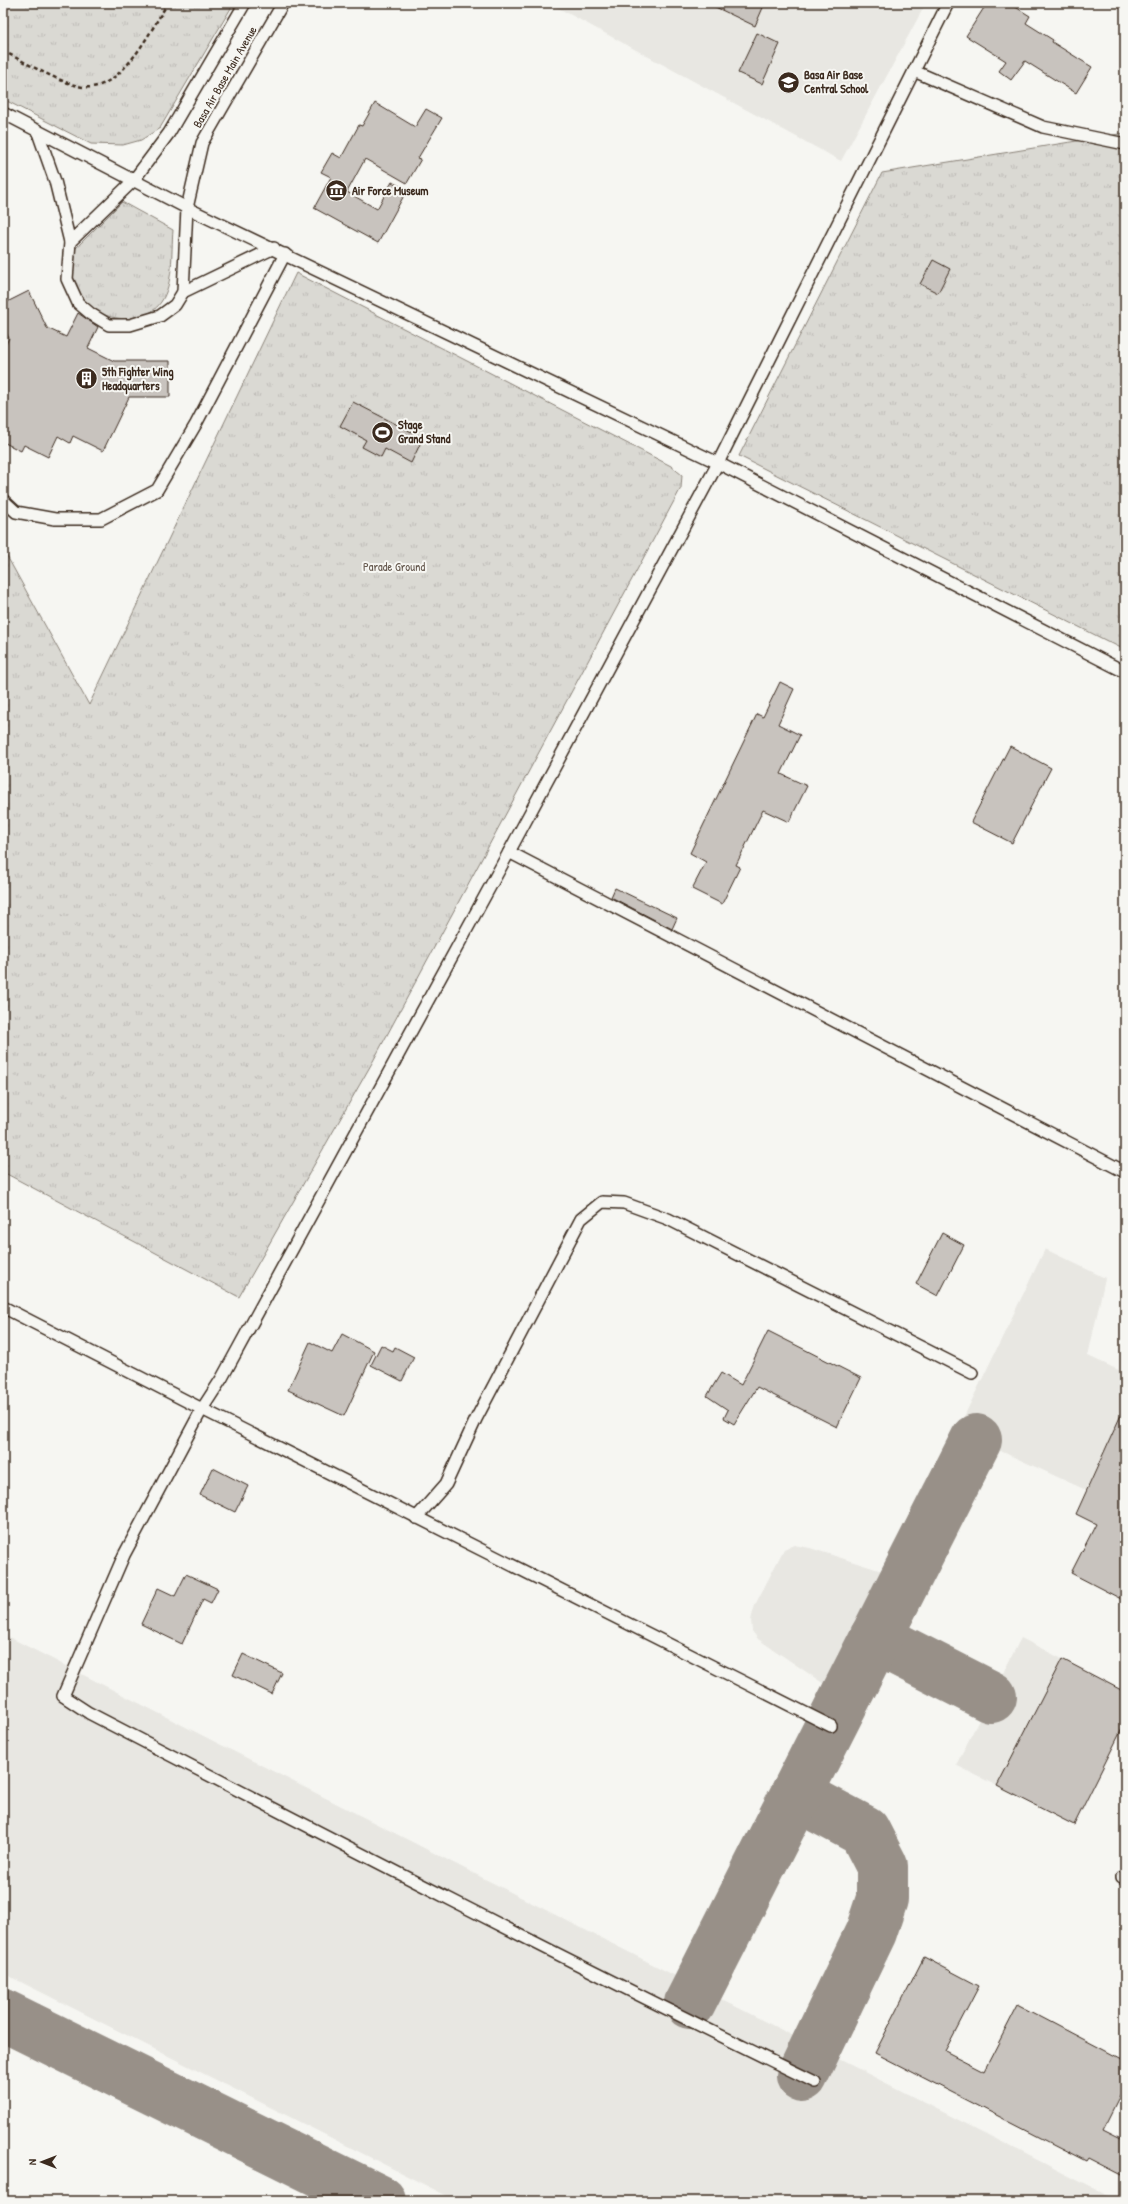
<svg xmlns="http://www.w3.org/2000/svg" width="1128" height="2204" viewBox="0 0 1128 2204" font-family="'Patrick Hand',sans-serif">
	<defs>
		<pattern id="grass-tufts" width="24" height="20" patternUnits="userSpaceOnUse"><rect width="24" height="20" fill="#dad9d3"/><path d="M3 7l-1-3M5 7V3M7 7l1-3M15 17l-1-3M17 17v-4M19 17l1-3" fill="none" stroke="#bcbab5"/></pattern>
	</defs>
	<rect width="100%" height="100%" fill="#f6f6f2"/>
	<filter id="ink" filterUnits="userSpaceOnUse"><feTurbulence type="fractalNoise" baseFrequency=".025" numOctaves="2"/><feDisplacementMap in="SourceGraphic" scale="8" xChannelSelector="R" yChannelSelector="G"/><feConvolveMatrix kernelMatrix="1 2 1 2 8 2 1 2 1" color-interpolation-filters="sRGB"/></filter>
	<g filter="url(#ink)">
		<g fill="#e8e7e2">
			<polygon points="549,3 926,3 841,161"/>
			<polygon points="1045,1249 1105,1278 1088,1356 1125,1373 1125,1406 1086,1490 957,1431"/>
			<polygon points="794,1545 810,1548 885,1572 827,1686 758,1639 752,1631 751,1620 755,1605 784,1549"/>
			<polygon points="3,1634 1118,2201 457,2201 3,1973"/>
			<polygon points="1021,1638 1062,1659 997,1786 956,1765"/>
		</g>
		<g fill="url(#grass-tufts)" stroke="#8a8278">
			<polygon points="3,3 234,3 160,128 141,140 123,145 91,144 3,99"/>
			<polygon points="1125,133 1125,650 739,456 882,173"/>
			<path d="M122,202L173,230C171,253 174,283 161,302C140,333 80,318 72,281C70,273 73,260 73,251Z"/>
			<polygon points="296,273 671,466 682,475 681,488 372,1063 239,1297 3,1172 3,549 89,705"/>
		</g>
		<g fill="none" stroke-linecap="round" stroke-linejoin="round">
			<g stroke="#989088" stroke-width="52">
				<polyline points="875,1638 991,1697"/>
				<polyline points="796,1795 864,1831 882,1866 882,1899 871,1932 802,2076"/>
				<polyline points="690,2003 976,1440"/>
				<polyline points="3,2015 380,2201"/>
			</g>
		</g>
		<g fill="#c8c3be" stroke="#3b2a1e">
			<polygon points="707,3 765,3 755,26"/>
			<polygon points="987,3 1009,3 1030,16 1026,23 1053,40 1052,42 1092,67 1076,93 1025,61 1011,80 999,71 1006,61 966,36"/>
			<polygon points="757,33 780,44 762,84 738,73"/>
			<polygon points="375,103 415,127 426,109 442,118 418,158 421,159 407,183 365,159 347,192 377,209 392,182 407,190 378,243 314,208 331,177 321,172 332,153 341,158 359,125 362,126"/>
			<polygon points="933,260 950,269 938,293 920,284"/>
			<polygon points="29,291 47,328 66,337 78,313 98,327 88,348 114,361 170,361 170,397 129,397 103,451 73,436 70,443 58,436 48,457 24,445 21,451 3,442 3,350 9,338 3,327 3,304"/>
			<polygon points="353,402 423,438 411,463 385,449 381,457 362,447 366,440 340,426"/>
			<polygon points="780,682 794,689 778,724 800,735 781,774 807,786 789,822 763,810 736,865 740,867 722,904 692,889 706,862 690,853 757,714 763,717"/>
			<polygon points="1010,746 1051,768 1012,843 971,822"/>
			<polygon points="615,888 677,918 672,929 611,897"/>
			<polygon points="942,1233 964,1245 938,1296 916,1284"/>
			<polygon points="768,1331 861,1378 837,1427 757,1387 734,1424 724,1418 728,1410 707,1396 721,1373 741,1385"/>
			<polygon points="342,1334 374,1351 344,1416 288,1390 310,1342 332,1353"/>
			<polygon points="381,1345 393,1351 395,1347 414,1357 402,1381 371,1365"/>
			<polygon points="1125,1406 1125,1601 1071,1573 1096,1524 1076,1514"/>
			<polygon points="213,1468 248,1486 235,1512 200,1495"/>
			<polygon points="186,1574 218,1589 211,1603 203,1599 182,1644 141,1624 158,1588 175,1596"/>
			<polygon points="243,1654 282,1673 272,1694 233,1675"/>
			<polygon points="1062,1659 1125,1692 1125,1723 1074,1825 997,1786"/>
			<polygon points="924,1957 979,1986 945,2051 984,2071 1018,2005 1125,2061 1125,2085 1103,2129 1125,2140 1125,2177 1088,2158 1086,2161 875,2053"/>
		</g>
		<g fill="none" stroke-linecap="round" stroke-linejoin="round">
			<defs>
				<g id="service">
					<polyline points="245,3 169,133 133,181 70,242 67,279 78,303 91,314 109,325 130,325 160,316 175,305 183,292 187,208 202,143 283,3"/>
					<polyline points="914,71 1043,127 1125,144"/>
					<polyline points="3,113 187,208 718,463 1125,672"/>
					<polyline points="37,130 55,181 70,242"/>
					<polyline points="183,292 274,248"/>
					<polyline points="3,500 16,512 55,519 101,519 157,490 196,424 285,254"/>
					<polyline points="509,852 1125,1172"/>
					<path d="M3,1307L202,1409L124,1555L63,1696L89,1713C330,1838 571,1963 815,2082"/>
					<polyline points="416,1518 446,1484 476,1419 581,1219 602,1202 624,1203 668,1219 972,1373"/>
					<polyline points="831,1726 202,1409 222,1378 509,852 718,463 948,3"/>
					<polyline points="1122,1877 1125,1878"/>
				</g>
			</defs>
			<use href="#service" stroke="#3b2a1e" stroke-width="14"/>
			<path stroke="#3b2a1e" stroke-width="2.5" stroke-dasharray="4 3" stroke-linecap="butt" d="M3,51C27,63 52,79 78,86C120,97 149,32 168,3"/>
			<use href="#service" stroke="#f6f6f2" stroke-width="11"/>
		</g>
	</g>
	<defs>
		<symbol id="school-disc" viewBox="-11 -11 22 22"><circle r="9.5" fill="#3b2a1e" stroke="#f6f6f2"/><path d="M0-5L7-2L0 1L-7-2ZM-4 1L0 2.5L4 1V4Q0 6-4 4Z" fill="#fff"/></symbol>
		<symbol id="museum-disc" viewBox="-11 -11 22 22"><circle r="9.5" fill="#3b2a1e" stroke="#f6f6f2"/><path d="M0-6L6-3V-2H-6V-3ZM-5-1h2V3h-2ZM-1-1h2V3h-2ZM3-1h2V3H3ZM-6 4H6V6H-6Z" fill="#fff"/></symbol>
		<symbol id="building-disc" viewBox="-11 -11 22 22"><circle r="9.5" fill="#3b2a1e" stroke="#f6f6f2"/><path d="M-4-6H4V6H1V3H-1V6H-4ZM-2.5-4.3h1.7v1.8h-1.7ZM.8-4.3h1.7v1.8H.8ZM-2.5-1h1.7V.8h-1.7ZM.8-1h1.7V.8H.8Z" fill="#fff"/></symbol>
		<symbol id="stadium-disc" viewBox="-11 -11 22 22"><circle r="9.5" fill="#3b2a1e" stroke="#f6f6f2"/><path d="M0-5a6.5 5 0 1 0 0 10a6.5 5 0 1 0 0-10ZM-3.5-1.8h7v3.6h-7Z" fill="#fff"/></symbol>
	</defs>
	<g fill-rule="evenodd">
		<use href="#school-disc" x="776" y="70" width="25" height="25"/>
		<use href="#museum-disc" x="324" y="178" width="25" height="25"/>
		<use href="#building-disc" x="74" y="366" width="25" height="25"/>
		<use href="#stadium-disc" x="370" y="420" width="25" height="25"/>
	</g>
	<g text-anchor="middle" stroke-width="4" stroke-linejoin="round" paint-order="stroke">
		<g font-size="12" font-weight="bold" fill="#3b2a1e" stroke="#f6f6f2" text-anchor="start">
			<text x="804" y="79">Basa Air Base<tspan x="804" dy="14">Central School</tspan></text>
			<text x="352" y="195">Air Force Museum</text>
			<text x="102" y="376">5th Fighter Wing<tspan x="102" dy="14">Headquarters</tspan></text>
			<text x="398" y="429">Stage<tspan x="398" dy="14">Grand Stand</tspan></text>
		</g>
		<g font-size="12" fill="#3b2a1e" stroke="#f6f6f2">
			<text transform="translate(225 77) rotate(-60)" y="4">Basa Air Base Main Avenue</text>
		</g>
		<g font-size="12" fill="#63564b" stroke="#f6f6f2">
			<text x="394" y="571">Parade Ground</text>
		</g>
	</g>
	<rect width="1128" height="2204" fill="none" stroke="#f6f6f2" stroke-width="16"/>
	<rect x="8" y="8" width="1112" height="2188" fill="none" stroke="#3b2a1e" stroke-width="1.5" filter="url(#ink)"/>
	<g transform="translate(42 2162) rotate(270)" stroke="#f6f6f2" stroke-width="3" paint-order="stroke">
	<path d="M0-3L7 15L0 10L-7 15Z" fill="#3b2a1e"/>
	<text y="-6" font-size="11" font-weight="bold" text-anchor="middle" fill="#3b2a1e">N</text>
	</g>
</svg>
